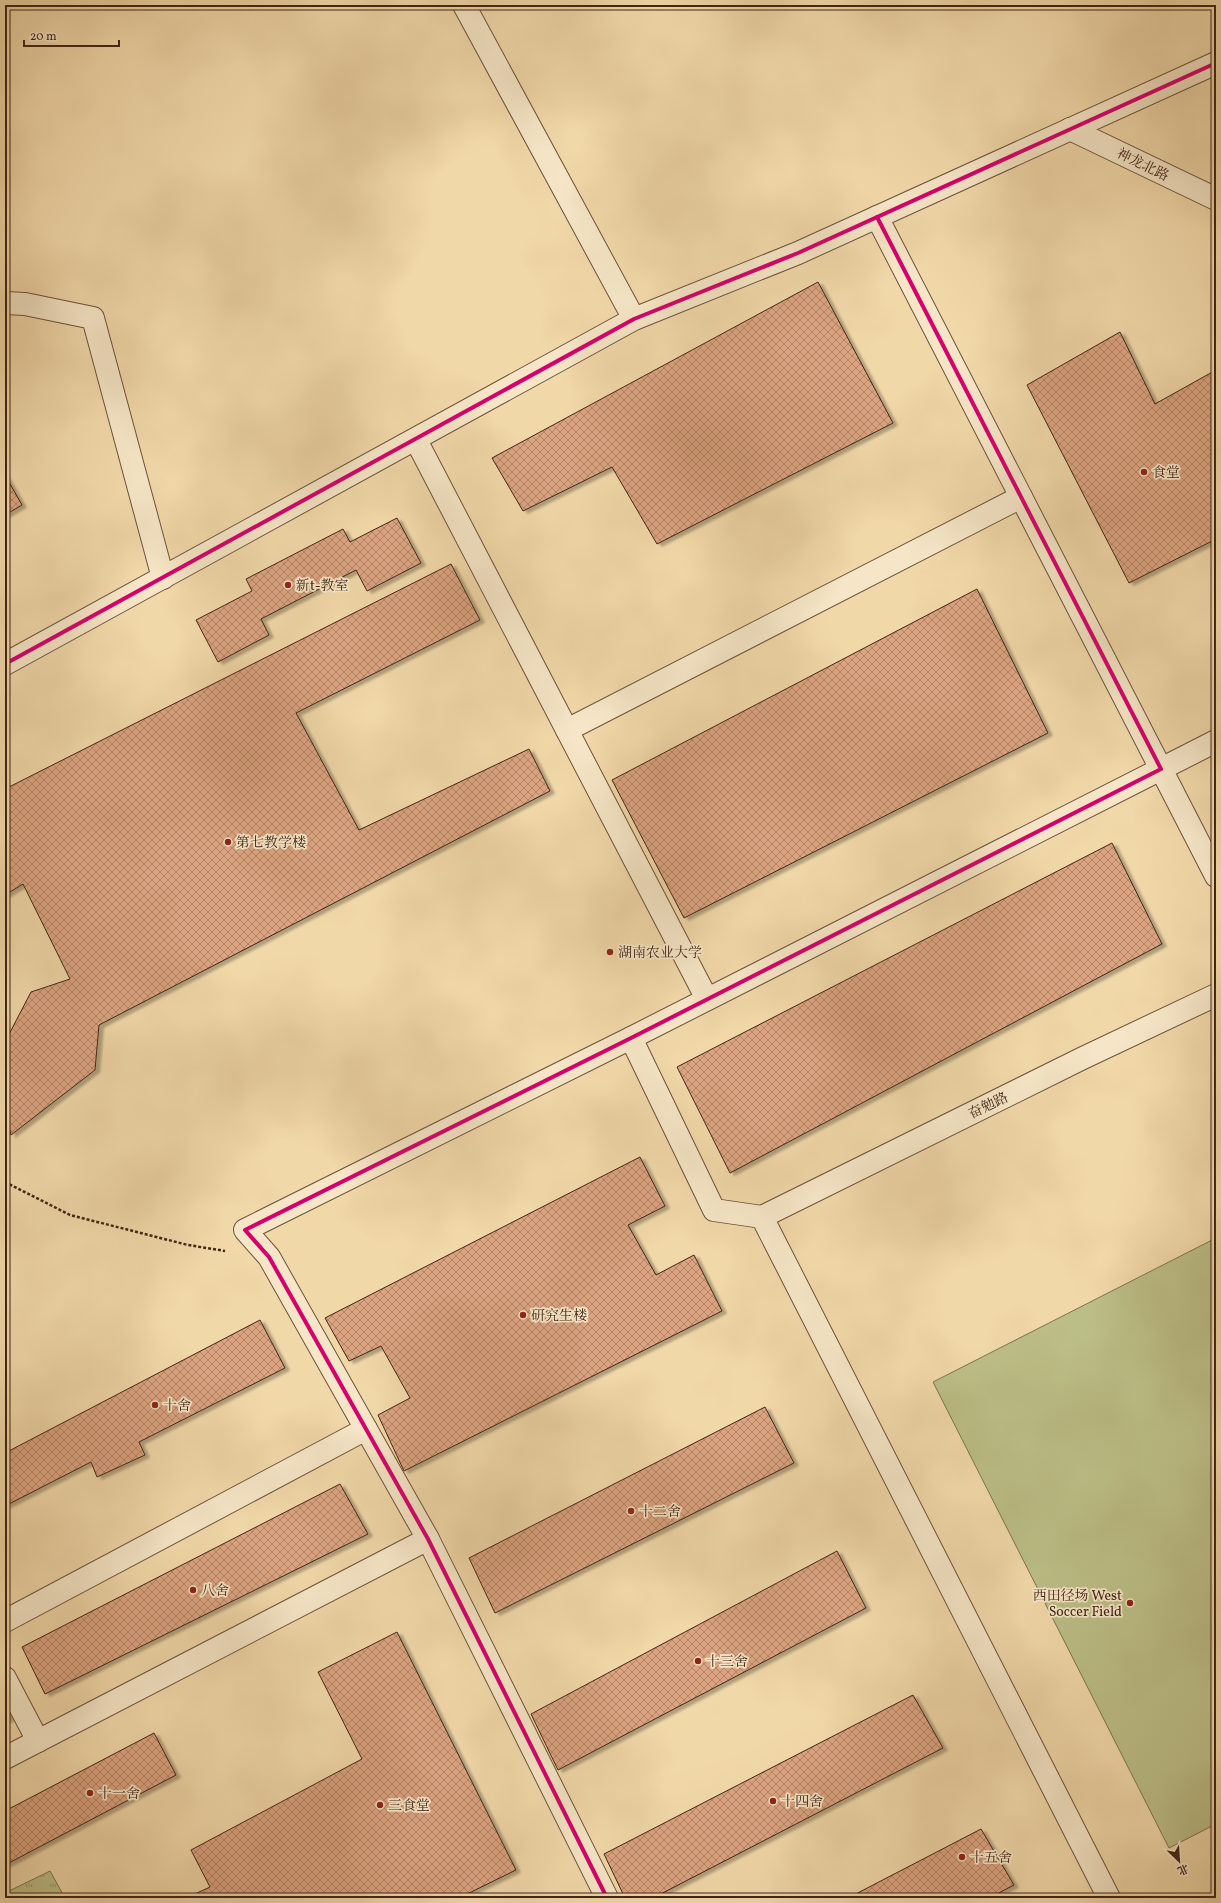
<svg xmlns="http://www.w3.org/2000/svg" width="1221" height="1903" viewBox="0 0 1221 1903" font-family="Vollkorn,'Noto Serif SC',serif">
	<defs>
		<pattern id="grass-tufts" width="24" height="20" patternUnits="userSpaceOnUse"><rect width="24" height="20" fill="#bcbe87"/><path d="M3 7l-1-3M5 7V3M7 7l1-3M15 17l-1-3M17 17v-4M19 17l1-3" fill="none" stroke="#9a9a6d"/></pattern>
		<pattern id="building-cross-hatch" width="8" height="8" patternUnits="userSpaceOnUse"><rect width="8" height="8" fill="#dba380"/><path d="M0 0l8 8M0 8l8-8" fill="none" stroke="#b38568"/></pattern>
		<filter id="shadow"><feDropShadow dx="4.5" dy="2.5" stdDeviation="1" flood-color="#0004"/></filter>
	</defs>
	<rect width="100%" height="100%" fill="#f1d8a9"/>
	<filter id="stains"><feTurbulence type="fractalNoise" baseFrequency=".005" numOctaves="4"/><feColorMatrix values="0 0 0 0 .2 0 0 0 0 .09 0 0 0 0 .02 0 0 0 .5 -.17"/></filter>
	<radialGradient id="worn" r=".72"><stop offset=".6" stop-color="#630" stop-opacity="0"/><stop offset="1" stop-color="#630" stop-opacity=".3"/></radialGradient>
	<polygon fill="url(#grass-tufts)" stroke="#7e724e" points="50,1871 65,1898 5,1898 5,1893"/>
	<polygon fill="#bcbe87" stroke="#7e724e" points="1216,1238 1216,1824 1169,1848 933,1382"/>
	<g fill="url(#building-cross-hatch)" stroke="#412516" filter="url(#shadow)">
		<polygon points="818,282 893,423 657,544 612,467 523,511 492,458"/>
		<polygon points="1120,332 1155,404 1216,370 1216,539 1129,583 1027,385"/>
		<polygon points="5,475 22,505 5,515"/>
		<polygon points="397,518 421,563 367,591 356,570 261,619 269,635 218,662 196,620 252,591 246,579 343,529 350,542"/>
		<polygon points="451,564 480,620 296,713 359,830 529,749 550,791 99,1025 95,1070 11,1135 5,1111 5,1042 31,992 70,979 23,884 5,895 5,789"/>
		<polygon points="977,589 1048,733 684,918 612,780"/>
		<polygon points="1112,843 1162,944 730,1173 677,1067"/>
		<polygon points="640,1157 665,1206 628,1225 656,1275 694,1255 722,1311 404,1471 378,1415 410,1398 381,1346 349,1361 325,1318"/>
		<polygon points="260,1320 285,1368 139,1442 145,1455 97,1477 91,1462 5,1506 5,1453"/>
		<polygon points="765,1407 794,1463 495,1613 469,1558"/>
		<polygon points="340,1484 368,1534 45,1694 22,1647"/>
		<polygon points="837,1551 866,1608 558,1770 531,1714"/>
		<polygon points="397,1632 516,1870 459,1898 186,1898 210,1887 191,1850 362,1759 318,1672"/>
		<polygon points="913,1695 943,1748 653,1898 625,1898 604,1854"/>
		<polygon points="5,1709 10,1718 5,1721"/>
		<polygon points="154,1733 176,1775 5,1865 5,1811"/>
		<polygon points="981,1829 1014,1885 989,1898 848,1898"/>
	</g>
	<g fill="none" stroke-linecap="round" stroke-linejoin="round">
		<defs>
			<g id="minor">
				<polyline points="464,5 634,319"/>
				<polyline points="1070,129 1216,199"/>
				<polyline points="5,303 25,304 93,318 163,578"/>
				<polyline points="416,440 707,999"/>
				<polyline points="5,664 634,319 798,253 1216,63"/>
				<polyline points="567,730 1021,497"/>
				<polyline points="1216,741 1161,769 1216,876"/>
				<polyline points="631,1038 714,1210 762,1217 1109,1898"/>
				<polyline points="762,1217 1083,1058 1216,995"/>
				<polyline points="5,1621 366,1429"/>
				<polyline points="5,1678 38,1741"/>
				<polyline points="5,1758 428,1539"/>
				<polyline points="607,1898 428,1539 269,1257 245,1230 631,1038 1161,769 877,217"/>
			</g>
		</defs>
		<use href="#minor" stroke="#6d523b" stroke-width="24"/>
		<polyline stroke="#412516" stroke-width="2.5" stroke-dasharray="3 2" stroke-linecap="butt" points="5,1182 70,1215 188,1245 225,1251"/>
		<use href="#minor" stroke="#f6e6c7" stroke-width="22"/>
		<defs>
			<g id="cycleway">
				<polyline points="5,664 634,319 798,253 1216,63"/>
				<polyline points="607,1898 428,1539 269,1257 245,1230 631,1038 1161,769 877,217"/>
			</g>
		</defs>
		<use href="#cycleway" stroke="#f6e6c7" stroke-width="6"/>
		<use href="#cycleway" stroke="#d6006c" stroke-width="4"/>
	</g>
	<g fill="#8f2418" stroke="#f6e6c7" stroke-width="1.5">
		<circle cx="1144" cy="472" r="4"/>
		<circle cx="288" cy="585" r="4"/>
		<circle cx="228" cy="842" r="4"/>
		<circle cx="610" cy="952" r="4"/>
		<circle cx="523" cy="1315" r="4"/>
		<circle cx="155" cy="1405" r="4"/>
		<circle cx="631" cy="1511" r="4"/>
		<circle cx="193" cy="1590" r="4"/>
		<circle cx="1130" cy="1603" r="4"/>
		<circle cx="698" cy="1661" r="4"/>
		<circle cx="90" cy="1793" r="4"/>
		<circle cx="773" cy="1801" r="4"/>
		<circle cx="380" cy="1805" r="4"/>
		<circle cx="962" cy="1857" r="4"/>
	</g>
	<g text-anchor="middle" stroke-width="3.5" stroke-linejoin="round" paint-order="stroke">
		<g font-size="14" fill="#412516" stroke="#f6e6c7">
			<text transform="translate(1143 164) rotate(26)" y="5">神龙北路</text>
			<text transform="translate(988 1105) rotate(-26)" y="5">奋勉路</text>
		</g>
		<g font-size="14" fill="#412516" stroke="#f6e6c7" text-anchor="start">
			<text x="1152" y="477">食堂</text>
			<text x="296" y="590">新t-教室</text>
			<text x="236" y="847">第七教学楼</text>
			<text x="618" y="957">湖南农业大学</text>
			<text x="531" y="1320">研究生楼</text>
			<text x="163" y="1410">十舍</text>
			<text x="639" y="1516">十二舍</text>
			<text x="201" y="1595">八舍</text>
			<text x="1122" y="1600" text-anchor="end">西田径场 West<tspan x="1122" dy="16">Soccer Field</tspan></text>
			<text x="706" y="1666">十三舍</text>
			<text x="98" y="1798">十一舍</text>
			<text x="781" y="1806">十四舍</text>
			<text x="388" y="1810">三食堂</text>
			<text x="970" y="1862">十五舍</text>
		</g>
	</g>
	<rect width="1221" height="1903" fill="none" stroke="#f1d8a9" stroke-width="20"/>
	<rect x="6" y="6" width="1209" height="1891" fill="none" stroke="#412516" stroke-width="2"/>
	<rect x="10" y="10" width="1201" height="1883" fill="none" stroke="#412516"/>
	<g transform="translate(1179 1861) rotate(155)" stroke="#f6e6c7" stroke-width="3" paint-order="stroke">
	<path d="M0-3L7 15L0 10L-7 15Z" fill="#412516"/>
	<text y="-6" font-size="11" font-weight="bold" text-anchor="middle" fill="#412516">北</text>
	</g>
	<path d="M24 40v6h95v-6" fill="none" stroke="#412516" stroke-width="2"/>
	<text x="30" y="40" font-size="12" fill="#412516" stroke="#f6e6c7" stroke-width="3" paint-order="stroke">20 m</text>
	<rect width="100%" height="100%" filter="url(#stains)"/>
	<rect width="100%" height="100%" fill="url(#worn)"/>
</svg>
